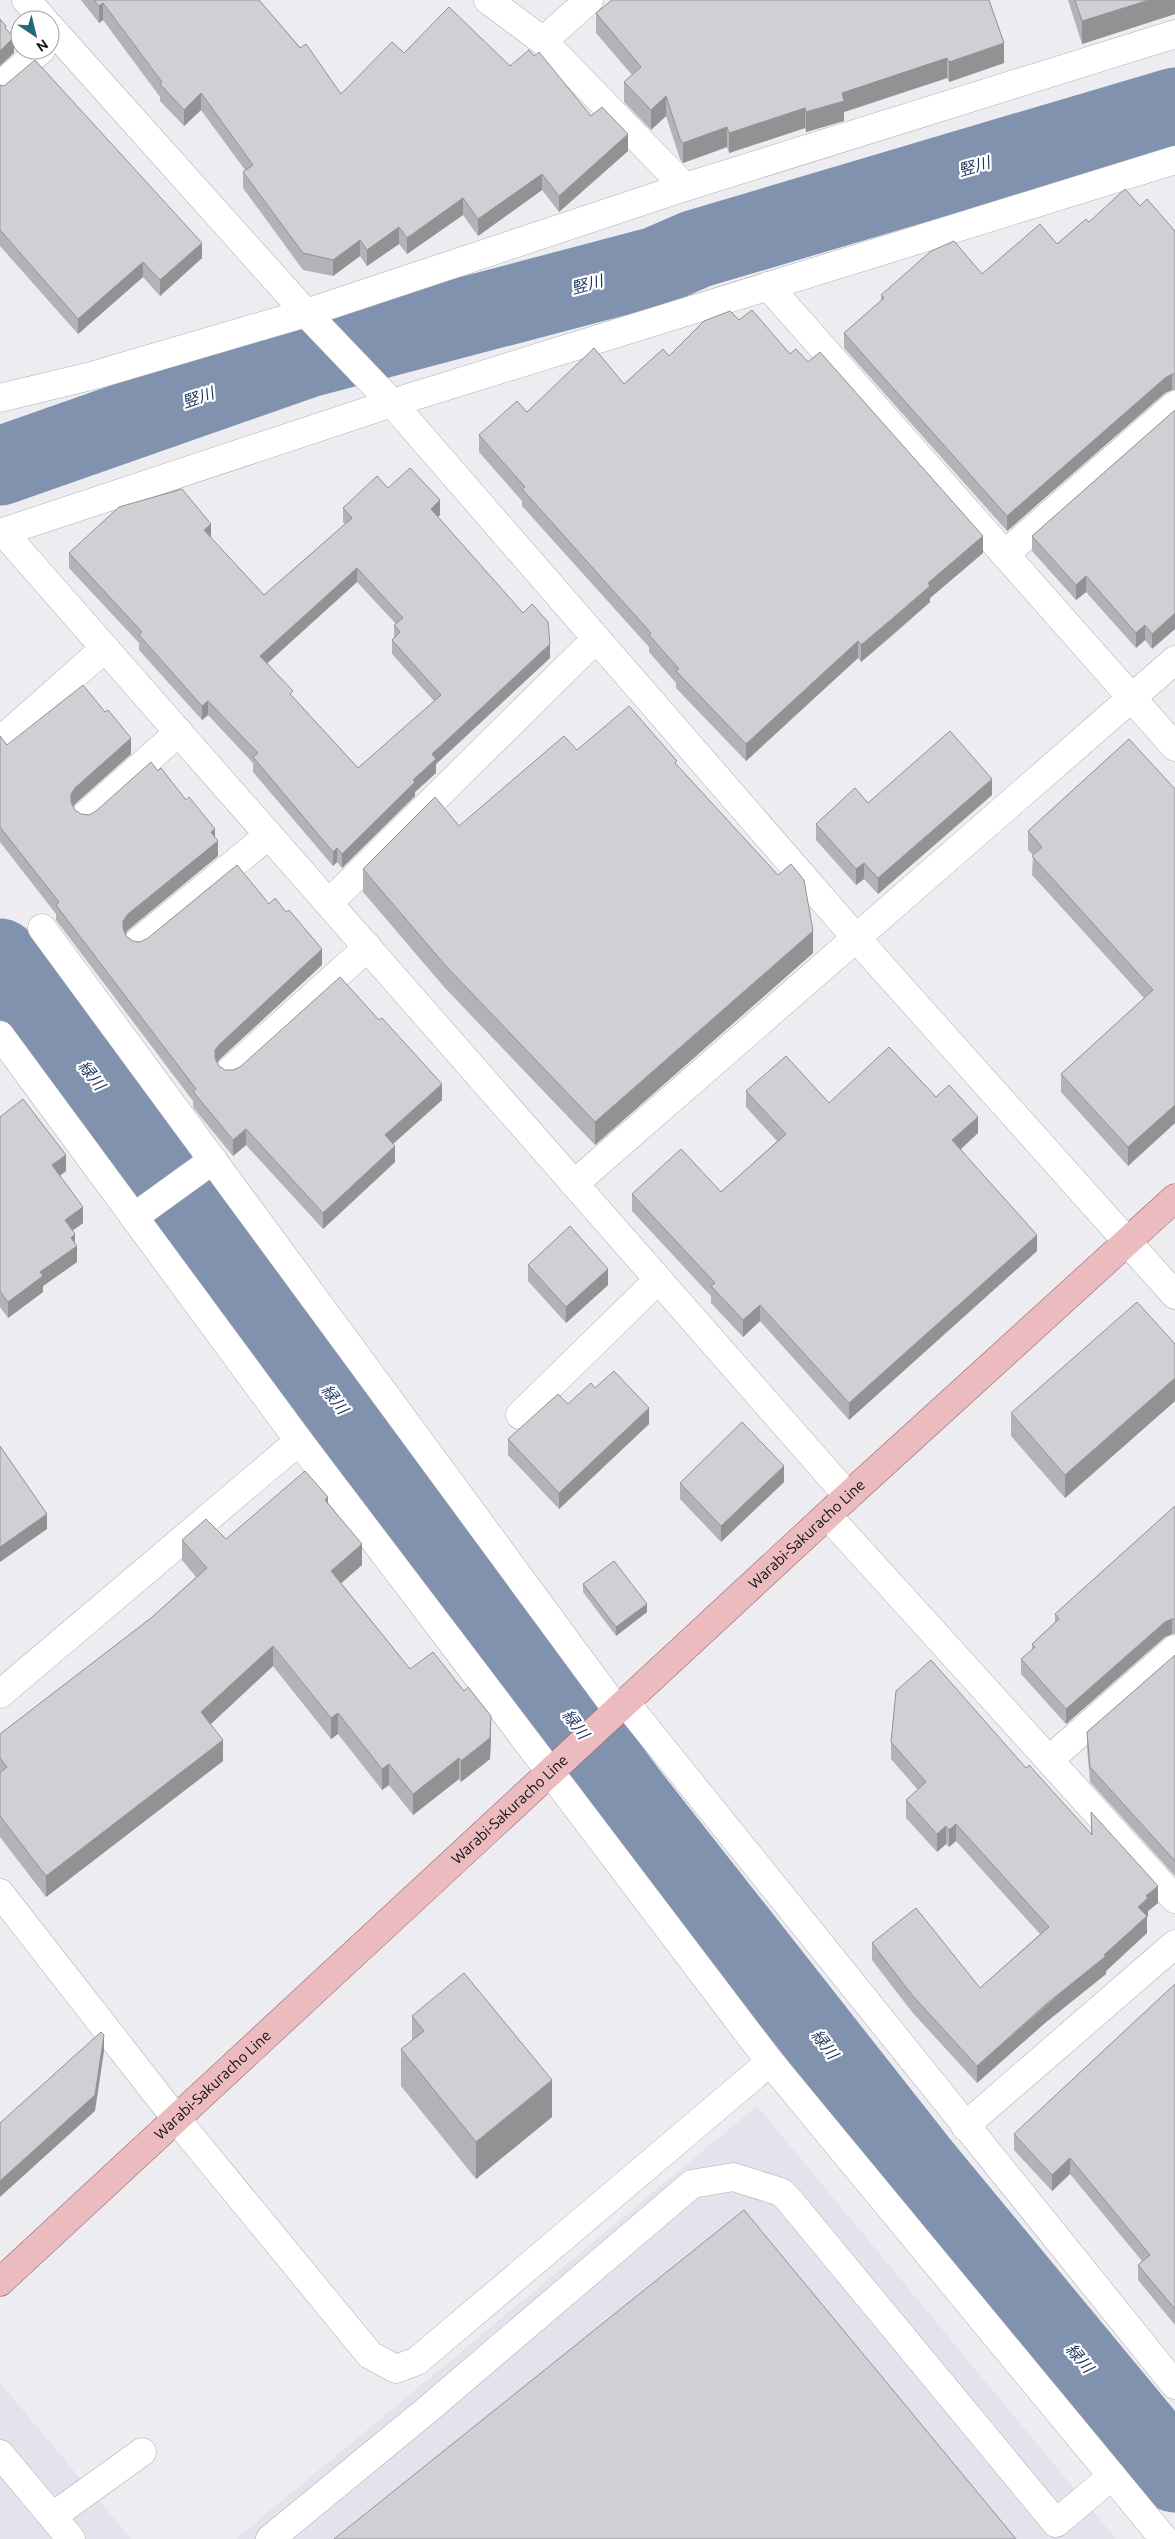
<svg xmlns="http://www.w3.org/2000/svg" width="1175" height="2539" viewBox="0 0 1175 2539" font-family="Ubuntu,'Noto Sans JP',sans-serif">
	<rect width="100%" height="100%" fill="#edecf0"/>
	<g fill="#e5e1ed">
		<polygon points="757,2106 1116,2539 236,2539"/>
		<polygon points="0,2383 131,2539 0,2539"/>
	</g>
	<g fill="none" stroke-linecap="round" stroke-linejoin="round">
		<g stroke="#8092ae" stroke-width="79">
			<polyline points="0,466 308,358 657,266 696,249 1175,107"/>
			<polyline points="0,958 163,1167 629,1795 921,2166 1175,2473"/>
		</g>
		<defs>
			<g id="minor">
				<polyline points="26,0 44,20"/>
				<polyline points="488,0 543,41 685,187"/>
				<polyline points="50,27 306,313 392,403 857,939 1175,1295"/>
				<polyline points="543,41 589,0"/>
				<polyline points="0,86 41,50"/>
				<polyline points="768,286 1175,747"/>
				<polyline points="0,398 95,375 306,313 685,187 1175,34"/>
				<polyline points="1005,554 1175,405"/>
				<polyline points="9,733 105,648"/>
				<polyline points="86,815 179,732"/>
				<polyline points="329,903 596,639"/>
				<polyline points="42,928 617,1710"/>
				<polyline points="138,942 269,835"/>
				<polyline points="0,1035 299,1441 770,2062 1164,2539"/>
				<polyline points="230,1071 368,947"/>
				<polyline points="574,1184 1175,660"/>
				<polyline points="134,1217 213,1160"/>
				<polyline points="520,1415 658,1280"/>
				<polyline points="848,1496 3,532 392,403 1175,160"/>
				<polyline points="828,1516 1175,1899"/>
				<polyline points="0,1694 299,1441"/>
				<polyline points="625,1702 1175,2385"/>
				<polyline points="1049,1760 1175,1649"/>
				<polyline points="0,1893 177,2120 370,2355 396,2369 417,2361 770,2062"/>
				<polyline points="965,2126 1175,1944"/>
				<polyline points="0,2454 71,2539"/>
				<polyline points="53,2516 142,2452"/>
				<polyline points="270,2539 427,2410 692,2184 733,2177 781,2192 789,2200 1056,2523 1112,2476"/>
			</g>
			<g id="major">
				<path id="s1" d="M0,2282L848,1496L1175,1198"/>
			</g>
		</defs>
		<use href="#minor" stroke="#b0afb3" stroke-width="29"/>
		<use href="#major" stroke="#956165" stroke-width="29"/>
		<use href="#minor" stroke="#fff" stroke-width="28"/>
		<use href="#major" stroke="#ebbbbf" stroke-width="28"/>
	</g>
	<g fill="#b4b2b6" fill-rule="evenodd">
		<polygon points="81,0 259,0 341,94 404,53 510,66 534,56 591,116 628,151 559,212 542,190 478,236 463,215 407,254 399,244 367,266 360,256 333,276 303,270 243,188 243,172 245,170 201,110 184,126 160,101 160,97 103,20 99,23"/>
		<polygon points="1068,0 1175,0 1175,14 1082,44"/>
		<polygon points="596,13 1004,63 949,82 947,78 844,112 844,121 806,132 805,128 729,153 727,147 683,163 680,159 666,116 651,130 624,102 624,82 632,75 596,33"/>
		<polygon points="0,85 202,258 160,296 143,277 78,334 0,246"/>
		<polygon points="1140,206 1175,231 1175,390 1172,390 1165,393 1007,531 844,348 844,333 881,301 881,295 982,274 1057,244 1089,222"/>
		<polygon points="739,320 790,354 983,553 930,598 930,602 893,635 861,662 858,658 746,761 676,688 676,683 649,652 649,647 522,506 522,501 479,452 479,435 527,412 624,384 669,356"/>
		<polygon points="1175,410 1152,649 1145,640 1136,648 1086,592 1076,600 1032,551 1032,536"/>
		<path d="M388,488L440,515L438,517L550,658L436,764V773L415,792V796L342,868L337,862L333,866L253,772V763L208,715L202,720L139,650V643L69,568V553L211,538L264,595L345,524L343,522V508ZM357,582L396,624L394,625V637L392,640V654L434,701L358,768L293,697L267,663Z"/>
		<polygon points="0,736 7,745 131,754 75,804 73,807 75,810 81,814 215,836 218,856 128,930 125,934 126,936 133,941 140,942 269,904 322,965 220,1059 217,1063 219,1066 225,1070 442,1100 393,1144 395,1162 323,1229 246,1145 233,1156 196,1111 193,1107 193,1101 56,920 56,914 0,842"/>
		<polygon points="1129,739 1175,1123 1128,1166 1061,1092 1061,1074 1144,998 1032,875 1033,855 1028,850 1028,831"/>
		<polygon points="577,750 677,766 813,953 595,1145 445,988 363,892 363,869 459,826"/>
		<polygon points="992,795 878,894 864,879 856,885 816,840 816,824 868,803"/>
		<polygon points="746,1091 829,1103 936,1097 978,1133 961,1149 1037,1251 849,1420 760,1321 743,1337 711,1303 711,1296 632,1211 632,1194 721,1192 777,1141 746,1107"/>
		<polygon points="0,1117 66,1171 60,1176 83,1223 72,1231 75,1244 77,1262 43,1286 43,1292 8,1318 0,1307"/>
		<polygon points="528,1265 608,1285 566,1323 528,1281"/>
		<polygon points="1175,1344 1175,1401 1065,1498 1011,1436 1011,1413"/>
		<polygon points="595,1388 649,1424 559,1509 508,1455 508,1439"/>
		<polygon points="784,1482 721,1542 680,1499 680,1483"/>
		<polygon points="328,1504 362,1565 341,1583 410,1669 491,1737 490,1759 461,1782 459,1779 413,1815 389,1785 382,1790 338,1734 331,1739 273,1666 211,1724 223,1761 46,1897 0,1837 0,1734 151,1618 196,1577 182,1560 182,1540 226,1539"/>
		<polygon points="1175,1506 1175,1634 1172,1634 1165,1637 1066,1724 1021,1674 1021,1659 1032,1650 1032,1644 1055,1622 1055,1614"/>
		<polygon points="583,1584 647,1612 616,1636 583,1592"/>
		<polygon points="1175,1655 1175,1876 1090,1782 1087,1747 1087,1732"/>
		<polygon points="891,1742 1026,1768 1091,1835 1091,1812 1158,1903 1148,1911 1148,1916 1147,1917 1147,1933 1106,1971 1106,1974 1045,2023 977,2083 912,2012 872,1960 872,1943 980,1988 1040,1934 956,1841 949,1847 946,1844 937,1852 906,1818 906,1800 918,1790 891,1759"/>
		<polygon points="1175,1984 1175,2325 1138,2280 1138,2265 1142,2261 1070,2174 1052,2191 1014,2150 1014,2134"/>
		<polygon points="412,2016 552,2117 476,2179 401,2086 401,2049 412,2040"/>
	</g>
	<g fill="#929194">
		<polygon points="1149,0 1175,0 1175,14 1082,44 1082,21"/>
		<polygon points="103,3 103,20 99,23 99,6"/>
		<polygon points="14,37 14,53 0,66 0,51"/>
		<polygon points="1004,43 1004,63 949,82 949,62"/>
		<polygon points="947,58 947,78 844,112 844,121 806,132 806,112 842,93"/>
		<polygon points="201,93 201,110 184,126 184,110"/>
		<polygon points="666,96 666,116 651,130 651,110"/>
		<polygon points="805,108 805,128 729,153 729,133"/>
		<polygon points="727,127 727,147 683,163 683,143"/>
		<polygon points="628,134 628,151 559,212 559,196"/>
		<polygon points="542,174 542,190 478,236 478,219"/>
		<polygon points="463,198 463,215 407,254 407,238"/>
		<polygon points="399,227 399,244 367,266 367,250"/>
		<polygon points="360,240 360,256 333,276 333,260"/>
		<polygon points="202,243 202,258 160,296 160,280"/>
		<polygon points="143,262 143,277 78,334 78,319"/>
		<polygon points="1172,374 1172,390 1165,393 1007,531 1007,516 1165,378"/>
		<polygon points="440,500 440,515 431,523 431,509"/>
		<polygon points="211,524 211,538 204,530"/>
		<polygon points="983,536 983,553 930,598 930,602 861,662 861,645 928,583"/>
		<polygon points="357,568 357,582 260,670 260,656"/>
		<polygon points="1086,576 1086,592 1076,600 1076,585"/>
		<polygon points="1175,613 1175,629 1152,649 1152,634"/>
		<polygon points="1145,625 1145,640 1136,648 1136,633"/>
		<polygon points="858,641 858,658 746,761 746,744"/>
		<polygon points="550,644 550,658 436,764 436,773 415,792 415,796 342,868 342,854 413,780 432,754"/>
		<polygon points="208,701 208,715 202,720 202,706"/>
		<polygon points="131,738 131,754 75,804 71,810 71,794 75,788"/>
		<polygon points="992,779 992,795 878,894 878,878"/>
		<polygon points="215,829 215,843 218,841 218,856 128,930 123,937 123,921 128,914 211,832"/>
		<polygon points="337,848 337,862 333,866 333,852"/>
		<polygon points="864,863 864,879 856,885 856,869"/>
		<polygon points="813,931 813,953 595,1145 595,1122"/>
		<polygon points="322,949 322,965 220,1059 215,1066 215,1050 220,1044"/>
		<polygon points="442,1084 442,1100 385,1151 385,1135"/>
		<polygon points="1175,1105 1175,1123 1128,1166 1128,1147"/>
		<polygon points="978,1117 978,1133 952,1157 952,1140"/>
		<polygon points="246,1129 246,1145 233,1156 233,1140"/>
		<polygon points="395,1146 395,1162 323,1229 323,1213"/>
		<polygon points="66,1155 66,1171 52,1181 52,1165"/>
		<polygon points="83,1207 83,1223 65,1236 65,1220"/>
		<polygon points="75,1234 75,1247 77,1246 77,1262 43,1286 43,1292 8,1318 8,1302 40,1272 71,1238"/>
		<polygon points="1037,1235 1037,1251 849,1420 849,1403"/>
		<polygon points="608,1269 608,1285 566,1323 566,1307"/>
		<polygon points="760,1305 760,1321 743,1337 743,1320"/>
		<polygon points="1175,1378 1175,1401 1065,1498 1065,1475"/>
		<polygon points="649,1408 649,1424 559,1509 559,1493"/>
		<polygon points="784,1466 784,1482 721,1542 721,1526"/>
		<polygon points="328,1497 328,1518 325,1500"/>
		<polygon points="47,1514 47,1529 0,1562 0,1547"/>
		<polygon points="362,1544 362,1565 331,1592 331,1571"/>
		<polygon points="647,1604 647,1612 616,1636 616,1627"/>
		<polygon points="1172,1619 1172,1634 1165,1637 1066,1724 1066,1709 1165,1622"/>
		<polygon points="273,1646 273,1666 201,1733 201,1712"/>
		<polygon points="338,1713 338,1734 331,1739 331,1718"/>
		<polygon points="491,1716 491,1737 490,1759 461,1782 461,1761"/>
		<polygon points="223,1740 223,1761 46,1897 46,1876"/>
		<polygon points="459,1758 459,1779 413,1815 413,1794"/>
		<polygon points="389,1764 389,1785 382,1790 382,1769"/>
		<polygon points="956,1824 956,1841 949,1847 949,1830"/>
		<polygon points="946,1826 946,1844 937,1852 937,1834"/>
		<polygon points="1158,1886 1158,1903 1148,1911 1148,1916 1147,1917 1147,1933 1106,1971 1106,1974 1045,2023 977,2083 977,2066 1104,1955 1146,1896"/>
		<polygon points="104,2035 104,2051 95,2111 0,2197 0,2181"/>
		<polygon points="552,2080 552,2117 476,2179 476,2142"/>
		<polygon points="1070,2158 1070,2174 1052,2191 1052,2175"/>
	</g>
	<g fill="#d1cfd4" stroke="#929194" fill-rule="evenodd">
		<polygon points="94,0 259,0 300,48 306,44 341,94 392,42 404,53 449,7 510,66 529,50 534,56 539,52 591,116 602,107 628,134 559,196 542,174 478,219 463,198 407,238 399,227 367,250 360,240 333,260 303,253 243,172 253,165 201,93 184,110 160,84 162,82 103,3 99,6"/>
		<polygon points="612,0 989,0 1004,43 949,62 947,58 842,93 844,101 806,112 805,108 729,133 727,127 683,143 680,139 666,96 651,110 624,82 641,67 596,13"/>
		<polygon points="1075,0 1149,0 1082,21"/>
		<polygon points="0,19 6,26 5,28 14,37 0,51"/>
		<polygon points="35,60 202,243 160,280 143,262 78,319 0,230 0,85 4,86"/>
		<polygon points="1125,189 1140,206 1147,199 1175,231 1175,374 1172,374 1165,378 1007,516 844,333 884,298 881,295 931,251 954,241 982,274 1040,224 1057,244 1086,219 1089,222"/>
		<polygon points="752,310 790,354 796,349 808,362 820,352 983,536 928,583 930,586 893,618 861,645 858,641 746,744 676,671 679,669 649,635 651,633 522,489 525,487 479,435 517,401 527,412 594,348 624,384 663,349 669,356 704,321 730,311 739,320"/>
		<polygon points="1175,410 1175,613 1152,634 1145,625 1136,633 1086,576 1076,585 1032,536"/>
		<path d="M410,468L440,500L431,509L523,613L532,604L548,622L550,644L432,754L436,759L413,780L415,782L342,854L337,848L333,852L253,757L258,753L208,701L202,706L139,635L142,632L69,553L119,507L182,489L211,524L204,530L264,595L352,518L343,508L377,476L388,488ZM357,568L403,618L394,625L400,632L392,640L441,695L358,768L290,694L293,691L260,656Z"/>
		<polygon points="83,685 105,712 108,710 131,738 75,788 71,794 71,802 75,810 81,814 89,815 96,811 151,762 158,771 161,768 186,800 189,797 215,829 211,832 218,841 128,914 123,921 123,928 126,936 133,941 140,942 148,938 237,865 269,904 275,898 286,912 289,910 322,949 220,1044 215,1050 215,1058 219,1066 225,1070 233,1070 240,1067 340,977 379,1020 382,1018 442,1084 385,1135 395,1146 323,1213 246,1129 233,1140 196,1095 193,1091 196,1089 56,905 59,902 0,827 0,736 7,745"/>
		<polygon points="629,706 677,761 675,763 778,875 791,864 804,880 813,931 595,1122 445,965 363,869 435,797 459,826 564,736 577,750"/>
		<polygon points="950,731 992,779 878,878 864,863 856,869 816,824 855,788 868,803"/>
		<polygon points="1129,739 1175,789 1175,1105 1128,1147 1061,1074 1153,990 1032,856 1042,847 1028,831"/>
		<polygon points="889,1047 936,1097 949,1085 978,1117 952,1140 1037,1235 849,1403 760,1305 743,1320 711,1286 715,1283 632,1194 681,1149 721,1192 786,1134 746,1091 786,1056 829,1103"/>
		<polygon points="23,1099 66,1155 52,1165 83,1207 65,1220 75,1234 71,1238 77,1246 40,1272 43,1276 8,1302 0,1291 0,1117"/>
		<polygon points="570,1226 608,1269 566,1307 528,1265"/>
		<polygon points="1137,1302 1175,1344 1175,1378 1065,1475 1011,1413"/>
		<polygon points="614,1371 649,1408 559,1493 508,1439 558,1394 568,1404 591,1383 595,1388"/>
		<polygon points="742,1422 784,1466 721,1526 680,1483"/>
		<polygon points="0,1446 47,1514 0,1547"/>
		<polygon points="305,1471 328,1497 325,1500 362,1544 331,1571 410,1669 433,1652 464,1691 468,1687 491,1716 490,1738 461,1761 459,1758 413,1794 389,1764 382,1769 338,1713 331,1718 273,1646 201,1712 223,1740 46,1876 0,1816 0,1773 7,1767 0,1758 0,1734 151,1618 207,1568 182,1540 206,1519 226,1539"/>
		<polygon points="1175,1506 1175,1619 1172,1619 1165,1622 1066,1709 1021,1659 1035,1647 1032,1644 1059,1619 1055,1614"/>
		<polygon points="614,1561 647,1604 616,1627 583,1584"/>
		<polygon points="1175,1655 1175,1861 1090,1767 1087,1732"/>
		<polygon points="931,1660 1026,1768 1029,1765 1092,1835 1091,1812 1158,1886 1146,1896 1148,1898 1138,1907 1147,1916 1104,1955 1106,1956 1045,2005 977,2066 912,1995 872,1943 916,1908 980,1988 1049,1927 956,1824 949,1830 946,1826 937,1834 906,1800 926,1782 891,1742 896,1691"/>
		<polygon points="464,1973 552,2080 476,2142 401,2049 424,2031 412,2016"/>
		<polygon points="1175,1984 1175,2309 1138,2265 1150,2255 1070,2158 1052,2175 1014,2134"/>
		<polygon points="101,2032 104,2035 95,2095 0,2181 0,2123"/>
		<polygon points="744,2210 1016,2539 334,2539"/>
	</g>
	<g text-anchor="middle" stroke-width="4.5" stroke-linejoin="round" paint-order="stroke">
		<g font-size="15" fill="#0e0e0f" stroke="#fff">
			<text dy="5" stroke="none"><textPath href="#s1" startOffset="1100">Warabi-Sakuracho Line</textPath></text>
			<text dy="5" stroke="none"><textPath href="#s1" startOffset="695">Warabi-Sakuracho Line</textPath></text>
			<text dy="5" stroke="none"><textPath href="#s1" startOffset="290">Warabi-Sakuracho Line</textPath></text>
		</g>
		<g font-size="16" font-style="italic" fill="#1c345c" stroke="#fff">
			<text transform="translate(974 166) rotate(-16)" y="6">竪川</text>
			<text transform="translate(587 284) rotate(-15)" y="6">竪川</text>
			<text transform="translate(198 397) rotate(-19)" y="6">竪川</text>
			<text transform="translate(92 1075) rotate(52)" y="6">緑川</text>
			<text transform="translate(335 1399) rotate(53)" y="6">緑川</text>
			<text transform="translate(576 1724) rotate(53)" y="6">緑川</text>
			<text transform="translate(825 2044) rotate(52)" y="6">緑川</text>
			<text transform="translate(1080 2358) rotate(50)" y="6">緑川</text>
		</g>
	</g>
	<g transform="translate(35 35) rotate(145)"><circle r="24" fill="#ffffff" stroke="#9f9f9f"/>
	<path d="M0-4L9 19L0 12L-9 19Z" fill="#236a78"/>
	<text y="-8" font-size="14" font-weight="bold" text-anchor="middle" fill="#0e0e0f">N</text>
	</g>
</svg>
